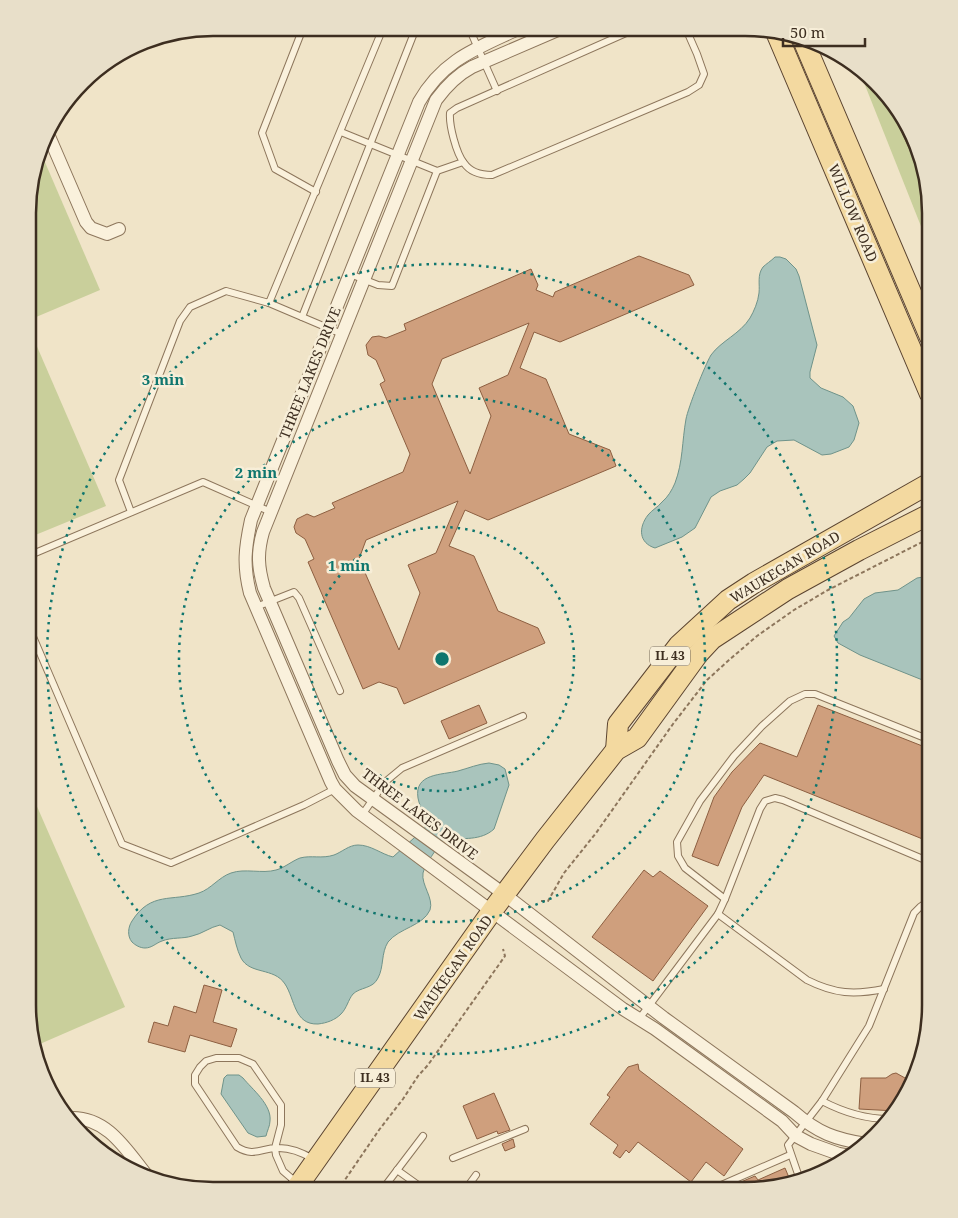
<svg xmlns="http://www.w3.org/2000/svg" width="958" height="1218" viewBox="0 0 958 1218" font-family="'Noto Serif',serif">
	<rect width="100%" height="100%" fill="#f0e4c8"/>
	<g fill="#c9cf9b">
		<polygon points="859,70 906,121 924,165 930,213 930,249"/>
		<polygon points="41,153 100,290 29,320 29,189"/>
		<polygon points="29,328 106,506 28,538"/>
		<polygon points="28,786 125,1007 33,1047 28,1005"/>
	</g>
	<g fill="#a9c4bc" stroke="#6f938a">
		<path d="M775,257H780L786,259L796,269L799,276L817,345L810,372V378L821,388L843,397L853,406L859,423L854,440L849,447L831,454L822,455L794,440L777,441L767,447L750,473L744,479L737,485L720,491L711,497L695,528L682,537L655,548C639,543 638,528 648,515C652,510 658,507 662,502C668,497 672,490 675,483C683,462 682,441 686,419C688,408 705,365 711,355C721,341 740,334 750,318C754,311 758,302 759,293C760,284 757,275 763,267C766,264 771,261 775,257Z"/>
		<polygon points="930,576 930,683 860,655 838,643 834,636 843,622 849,618 864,599 875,593 898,590 917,578"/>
		<path d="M489,763L499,765L505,769L509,785L494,829C481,841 463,838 446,839L442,840C437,849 425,864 423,873C421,885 434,898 430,910C423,926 399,928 388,942C381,953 384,967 378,978C373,989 360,987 353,994C348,1000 347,1008 341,1014C335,1020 327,1023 318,1024C294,1025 295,999 285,984C274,967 250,975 241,958C237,950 235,940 233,932L220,925C210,927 202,934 192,936C183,939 172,937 162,941C156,943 152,948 145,948C140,948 135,945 132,942C127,936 128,927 132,921C151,891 172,902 199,893C211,889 219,877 231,873C245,868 262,874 276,870C284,868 292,861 300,858C311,855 322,859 334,855C342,852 349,845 358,845C371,845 381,854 393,857L425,828C427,817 420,809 418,798C414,773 442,775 458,771C469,768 478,764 489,763Z"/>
		<path d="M227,1075H239L243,1078C252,1089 272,1105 270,1121C270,1126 267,1131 266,1136L257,1137L248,1133L221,1094L224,1078Z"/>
	</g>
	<g fill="#cf9f7d" stroke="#8d5f41" fill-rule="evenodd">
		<path d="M639,256L689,275L694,285L560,342L534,332L520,368L546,379L569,434L610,450L616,466L488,520L465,510L449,546L474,556L498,611L538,628L545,643L404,704L397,688L379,682L363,689L308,562L314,559L305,539L296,533L294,527L297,519L307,514L314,517L335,508L332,503L403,472L410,454L380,384L385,381L376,360L368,355L366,345L372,337L379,336L386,338L406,330L404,324L531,269L538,285L536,290L553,297L555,292ZM529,323L508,375L479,388L491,416L470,474L432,384L442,359ZM458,501L436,553L408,565L420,593L399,650L359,559L366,540Z"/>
		<polygon points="479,705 487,723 449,739 441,721"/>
		<polygon points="818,705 930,749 930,842 764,775 742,807 718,866 692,856 714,797 732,772 760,743 797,757"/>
		<polygon points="644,870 653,877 660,871 708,906 653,981 592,937"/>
		<polygon points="204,985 222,990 213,1022 237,1029 231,1047 190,1035 185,1052 148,1042 154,1022 168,1026 174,1006 196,1013"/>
		<polygon points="638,1064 639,1070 743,1149 724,1176 706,1162 691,1182 638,1142 629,1153 626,1150 620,1158 613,1153 618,1145 590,1124 610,1097 607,1095 628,1067"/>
		<polygon points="896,1073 905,1078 913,1074 905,1098 896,1111 859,1109 861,1078 886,1078 892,1074"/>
		<polygon points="494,1093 510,1130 498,1134 497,1131 477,1139 463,1106"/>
		<polygon points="513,1139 515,1147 505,1151 502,1144"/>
		<polygon points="785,1168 790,1180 757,1190 722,1190 755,1176 758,1180"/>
	</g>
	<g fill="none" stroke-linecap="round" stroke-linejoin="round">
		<defs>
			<g id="lane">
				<polyline points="303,28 262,133 275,169 316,192"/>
				<polyline points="469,28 497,91"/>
				<path d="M635,29L457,108L450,113C449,125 456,153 464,163C470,172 481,175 492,175L688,92L699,85L704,74L697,54L686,29"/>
				<polyline points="901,116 900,120 925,174"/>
				<polyline points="341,132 437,171 463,162"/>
				<polyline points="350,274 378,285 392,286 437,171"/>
				<polyline points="269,303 342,334"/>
				<polyline points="302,317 416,28"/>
				<polyline points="131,512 119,480 180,321 190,307 226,291 269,303 383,28"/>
				<polyline points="28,556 203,482 271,512"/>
				<polyline points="256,607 294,592 299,598 340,691"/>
				<polyline points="28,625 122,844 171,863 304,805 335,789"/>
				<polyline points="362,815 385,782 402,768 523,716"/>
				<polyline points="725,899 685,868 678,856 677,842 700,801 734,756 762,726 790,701 805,694 815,694 930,740"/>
				<path d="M718,914L807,980C835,994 854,995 884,989"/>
				<polyline points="639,1019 718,914 725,899 760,809 765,801 775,798 783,800 930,862"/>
				<path d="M822,1101C843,1112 865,1119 889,1119"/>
				<polyline points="453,1158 525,1129"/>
				<polyline points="397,1170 425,1190"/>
				<polyline points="799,1177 788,1145 822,1101 869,1026 914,913 920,907 930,900"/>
				<path d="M297,1183L283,1171L276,1155L275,1148L281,1125V1105L253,1064L239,1058H216L206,1061L200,1067L195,1075V1084L237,1147C255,1158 262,1147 279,1148C291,1148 303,1153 313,1159"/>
				<polyline points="382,1190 423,1136"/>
				<polyline points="465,1190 476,1175"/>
				<polyline points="710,1190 790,1155"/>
			</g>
			<g id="street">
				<path d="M520,28C478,48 443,59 419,102L251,520C245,548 243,565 250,593L331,782L335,789L357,811L623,1009L655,1029L782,1121L796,1136L811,1144L839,1154L850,1156"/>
				<path d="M560,29L472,67C457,75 447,85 436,100L263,532C257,553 258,567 264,588L338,761L345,775L355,786L504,894L664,1018L794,1112C818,1133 835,1139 866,1144"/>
				<polyline points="48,134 86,222 91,228 107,234 119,229"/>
				<path d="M71,1118C109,1117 128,1153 149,1178"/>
				<polyline points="193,1188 201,1190"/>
			</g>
			<g id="primary">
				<polyline points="776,32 930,394"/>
				<polyline points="804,42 930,337"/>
				<polyline points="616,750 618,724 679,645 728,600 754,583 930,483"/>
				<polyline points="295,1190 492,911 545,840 616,750 637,738 698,654 712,639 788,589 859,550 930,514"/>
			</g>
		</defs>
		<use href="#lane" stroke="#8d765c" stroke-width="8"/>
		<use href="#street" stroke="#8d765c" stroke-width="14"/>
		<use href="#primary" stroke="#5b4430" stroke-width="22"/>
		<g stroke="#8d765c" stroke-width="2" stroke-dasharray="4 2.5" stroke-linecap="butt">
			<polyline points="541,901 548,901 564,873 596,833 673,724 707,680 729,660 757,636 794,610 828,590 930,538"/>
			<polyline points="338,1190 379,1130 403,1099 418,1076 428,1065 505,956 503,949"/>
		</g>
		<use href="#lane" stroke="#faf1dc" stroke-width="6"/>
		<use href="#street" stroke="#faf1dc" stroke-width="12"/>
		<use href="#primary" stroke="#f3d9a0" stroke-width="20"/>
	</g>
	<g fill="none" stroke="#0f766e" stroke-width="2.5" stroke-dasharray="2.5 5">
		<circle cx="442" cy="659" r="132"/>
		<circle cx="442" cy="659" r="263"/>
		<circle cx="442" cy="659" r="395"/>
	</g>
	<g text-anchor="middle" stroke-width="5" stroke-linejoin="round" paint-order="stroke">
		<g fill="#f7eed8" stroke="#756857" stroke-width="1">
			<rect x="650" y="646.5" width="40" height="19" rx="4"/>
			<rect x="355" y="1068.5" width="40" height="19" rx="4"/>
		</g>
		<g font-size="12" font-weight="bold" fill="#3d2e20">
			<text x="670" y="660">IL 43</text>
			<text x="375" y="1082">IL 43</text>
		</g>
		<g font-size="14" fill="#3d2e20" stroke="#f7eed8">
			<text transform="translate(853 213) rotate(67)" y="5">WILLOW ROAD</text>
			<text transform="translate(310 373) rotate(-68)" y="5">THREE LAKES DRIVE</text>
			<text transform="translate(785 567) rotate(-31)" y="5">WAUKEGAN ROAD</text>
			<text transform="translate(420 814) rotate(37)" y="5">THREE LAKES DRIVE</text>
			<text transform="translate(453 968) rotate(-55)" y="5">WAUKEGAN ROAD</text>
		</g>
	</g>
	<path d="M0 0H958V1218H0ZM213 36H745A177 177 0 0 1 922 213V1005A177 177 0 0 1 745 1182H213A177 177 0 0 1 36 1005V213A177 177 0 0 1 213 36Z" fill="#e8dfc9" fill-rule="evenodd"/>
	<path fill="none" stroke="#3d2e20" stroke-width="2.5" d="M213 36H745A177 177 0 0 1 922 213V1005A177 177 0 0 1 745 1182H213A177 177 0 0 1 36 1005V213A177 177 0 0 1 213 36Z"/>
	<circle cx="442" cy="659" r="8" fill="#0f766e" stroke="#f7eed8" stroke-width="2.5"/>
	<g font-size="15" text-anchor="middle" font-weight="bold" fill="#0f766e" stroke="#f7eed8" stroke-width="5" stroke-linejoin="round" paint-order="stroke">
		<text x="163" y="385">3 min</text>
		<text x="256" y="478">2 min</text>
		<text x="349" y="571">1 min</text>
	</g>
	<path d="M783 38v8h82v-8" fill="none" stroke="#3d2e20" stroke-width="2.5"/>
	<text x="790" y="38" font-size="15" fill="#3d2e20" stroke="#f7eed8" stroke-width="4" paint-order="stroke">50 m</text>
</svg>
